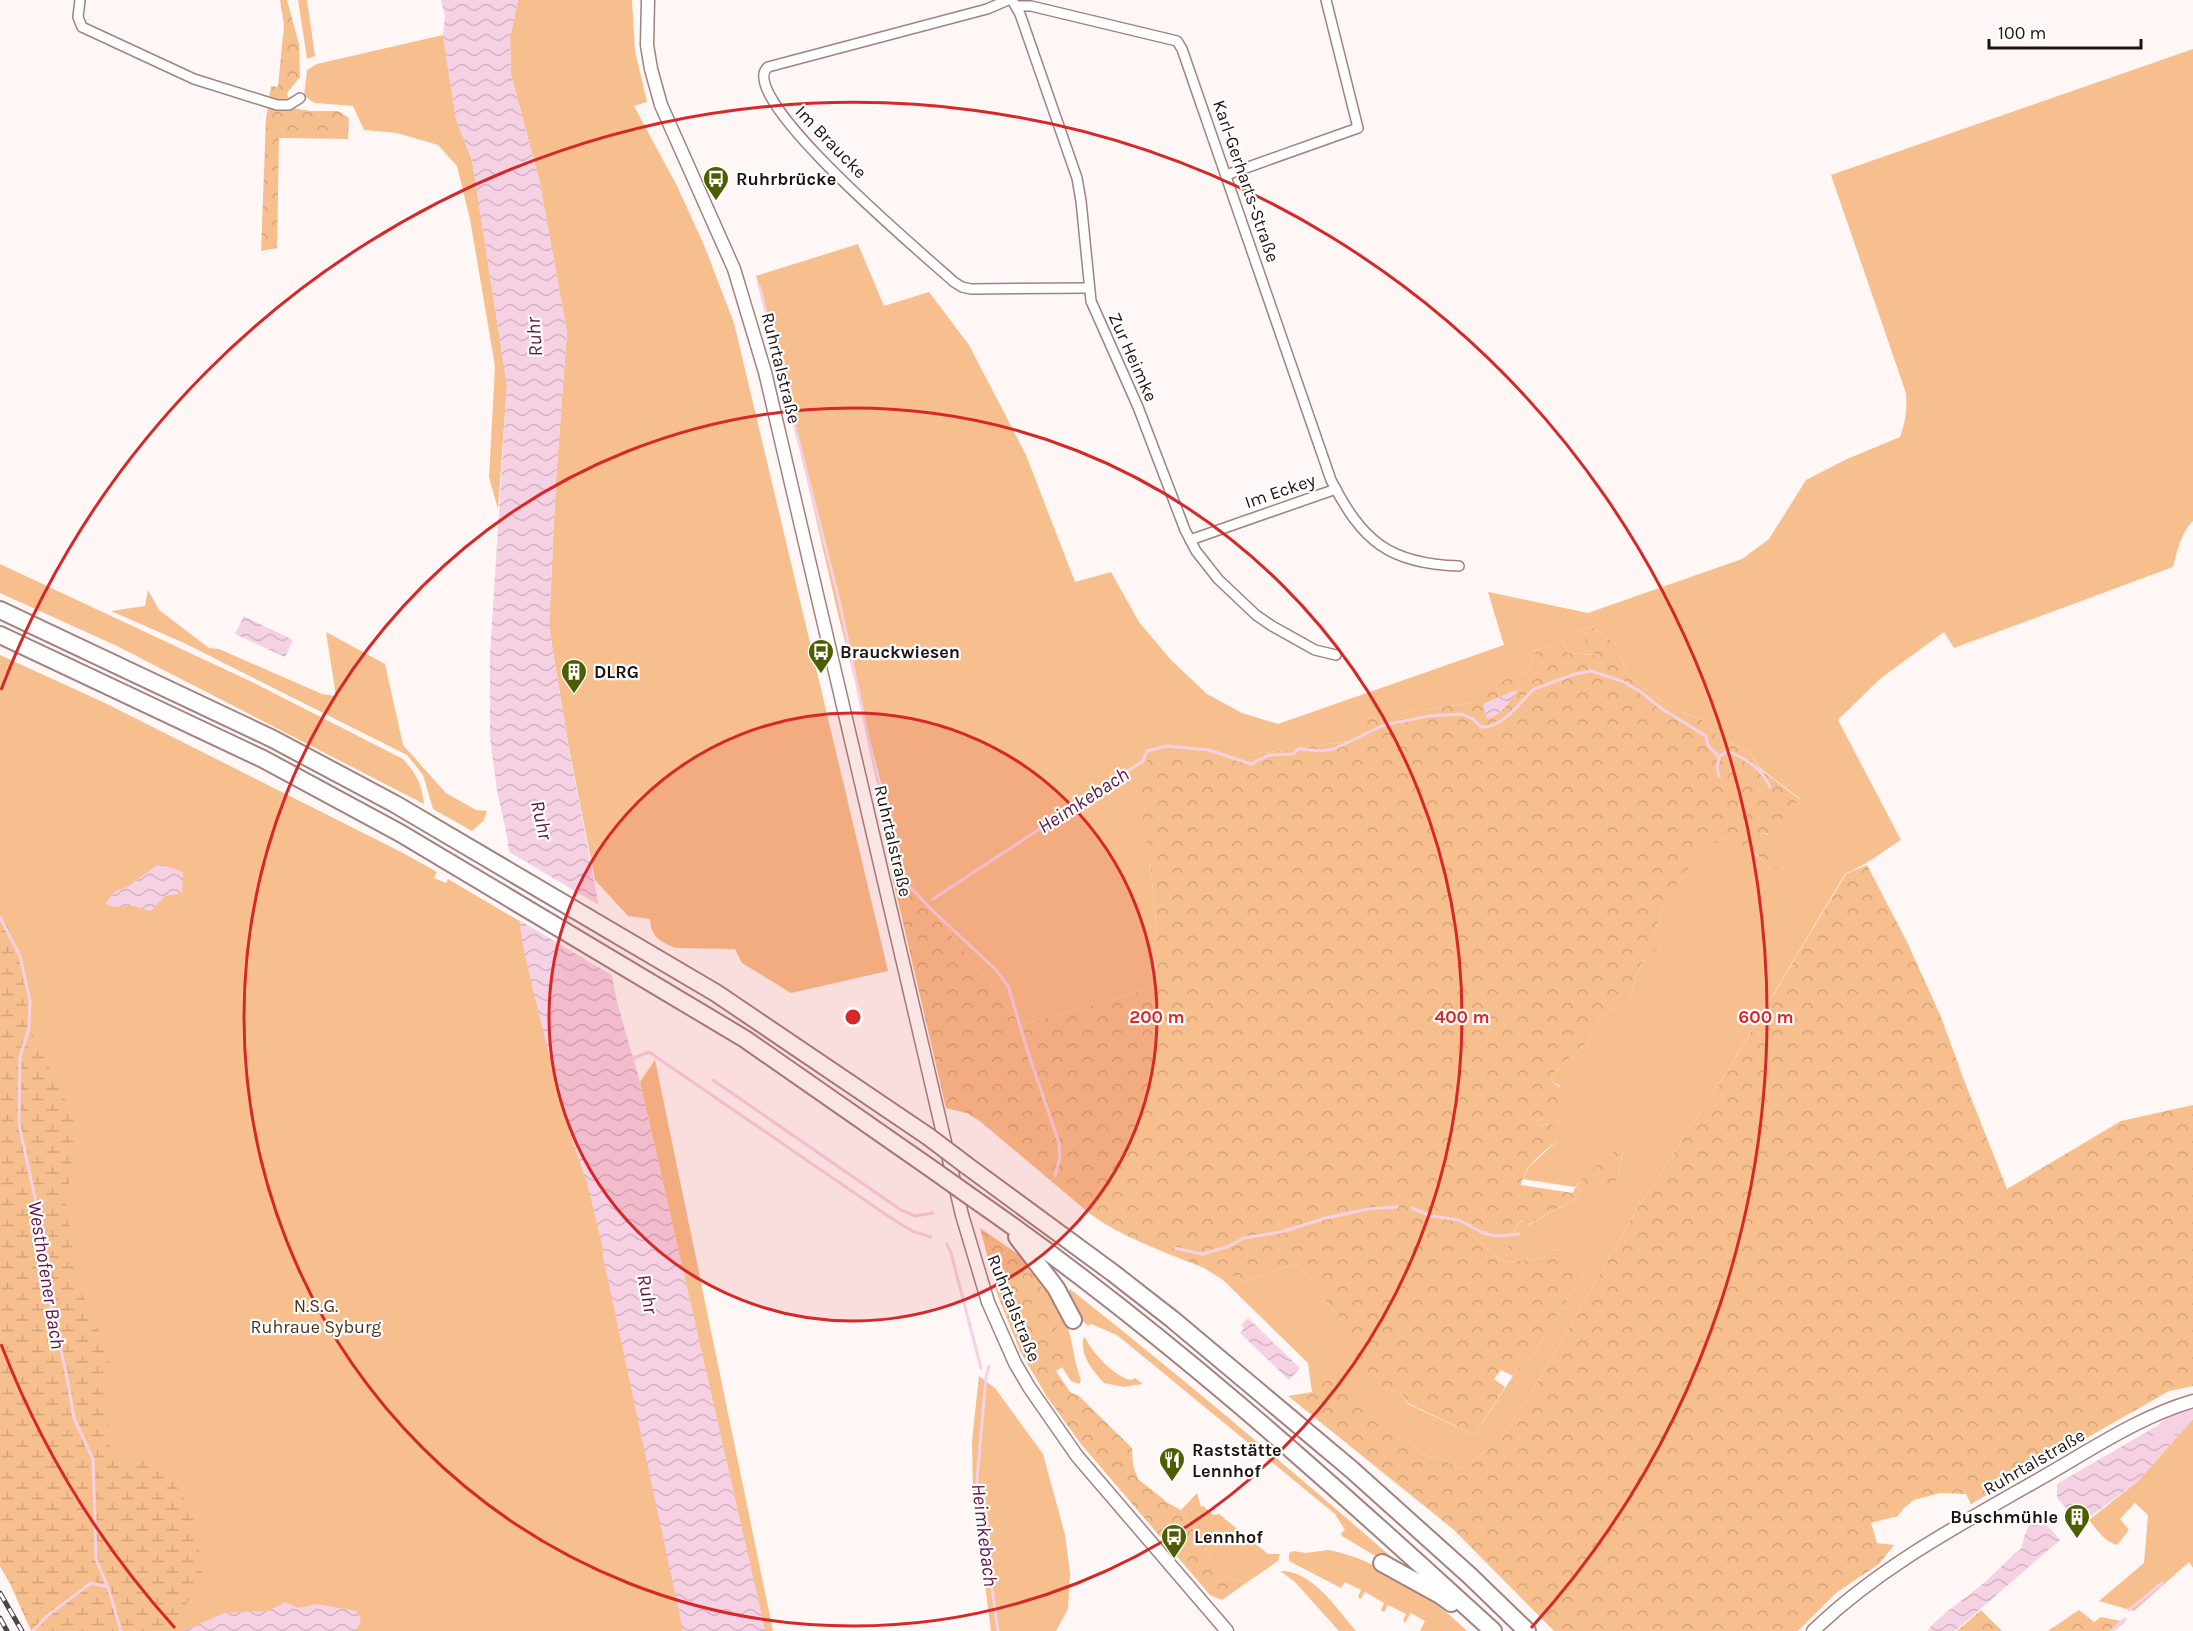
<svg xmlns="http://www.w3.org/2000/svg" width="2193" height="1631" viewBox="0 0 2193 1631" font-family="Karla,sans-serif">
	<defs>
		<pattern id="forest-crowns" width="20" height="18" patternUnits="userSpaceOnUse" patternTransform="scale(1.5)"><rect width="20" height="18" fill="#f7bf8d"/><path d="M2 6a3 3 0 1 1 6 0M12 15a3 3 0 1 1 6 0" fill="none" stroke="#d3a379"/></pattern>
		<pattern id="wetland-marsh" width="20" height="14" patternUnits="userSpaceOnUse" patternTransform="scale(1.5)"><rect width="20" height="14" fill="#f7bf8d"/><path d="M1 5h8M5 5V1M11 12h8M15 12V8" fill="none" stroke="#d3a379"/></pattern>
		<pattern id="water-waves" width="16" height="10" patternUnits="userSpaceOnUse" patternTransform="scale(1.5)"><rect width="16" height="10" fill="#f6d1e4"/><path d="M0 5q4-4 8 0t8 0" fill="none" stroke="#d2b3c3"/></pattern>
	</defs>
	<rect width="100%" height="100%" fill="#fef7f6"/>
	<g fill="#f7bf8d">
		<polygon points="298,0 307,0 315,56 307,59"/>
		<path d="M518,0H632L635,51L647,102L634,106L677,186L704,245L734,323L888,971L791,993L742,963L735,949L676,948C660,942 651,937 650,919L628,916L595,880L568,743L549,627L556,479L567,332L539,179L511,75L510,38Z"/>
		<polygon points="443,35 456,119 472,160 507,385 498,509 489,477 495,366 470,219 457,166 438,145 397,133 364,130 353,106 315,103 304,96 307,70 317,64"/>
		<path d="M2193,49V521C2181,532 2177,552 2173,567L1954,648L1944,632L1881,678L1838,720L1901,840C1882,852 1866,865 1845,874L1728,1070L1636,1211L1540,1378L1500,1440L1462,1469L1439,1458L1422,1455L1402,1430L1312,1392L1308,1363L1223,1280L1204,1268L1208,1264L1244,1281L1297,1263L1343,1323L1351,1338L1386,1389L1402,1394L1408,1404L1474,1435L1513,1376L1530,1359L1583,1274L1561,1250L1553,1249L1544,1258L1506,1262L1499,1259L1471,1234V1231C1492,1231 1499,1230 1510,1250C1512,1237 1512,1228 1523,1220L1528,1225L1575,1199L1581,1189L1618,1178L1623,1151L1593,1170L1575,1187L1522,1179L1530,1166L1558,1140L1549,1124L1539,1126L1537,1122L1544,1117L1560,1086L1551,1081L1554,1072L1588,1042L1600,1017L1631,998L1634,980L1644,959L1661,946L1653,935L1667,900L1703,847L1727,837C1743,847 1759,855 1771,869L1765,843L1760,836L1762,833L1768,835L1799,798L1760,768L1750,752L1720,738L1704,721L1670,707L1629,676L1615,643L1592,627L1579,632L1597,655L1568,653L1563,641L1536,650L1526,674L1473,689L1475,702L1365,719L1363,739L1249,755H1147L1150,860L1157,933L1152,942L1158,986L1021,1025L904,874L838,614L774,337L756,276L858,244L884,306L929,292L969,345L1026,455L1075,582L1111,572L1139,622L1171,660L1207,694L1242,713L1278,724L1504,645L1488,592L1588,613L1742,559L1769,539L1806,480L1847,459L1900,437C1906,421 1907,409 1906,393L1831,175Z"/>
		<path d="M0,564L252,682L403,759C416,773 422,784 424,804L117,646L0,593Z"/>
		<polygon points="148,590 159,610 209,648 219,649 322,694 336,696 326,632 385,664 403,745 446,793 476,810 487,811 484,820 472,831 433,809 423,775 407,755 184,643 111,611 145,606"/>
		<polygon points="0,655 105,703 403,853 437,872 434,878 446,883 448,879 550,939 703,1631 37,1631 0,1566"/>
		<polygon points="655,1060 773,1631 765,1631 640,1082"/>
		<path d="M1025,1259C1042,1278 1059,1300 1067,1325C1073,1343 1074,1362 1081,1380L1079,1384L1071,1381L1062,1367L1066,1363Z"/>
		<path d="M1070,1289C1184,1379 1294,1472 1403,1567L1372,1554L1342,1536L1341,1533L1345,1530L1335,1514L1117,1335L1091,1324L1088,1326L1078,1316L1068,1293Z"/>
		<path d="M1085,1337C1092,1353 1115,1377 1131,1380L1135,1378L1143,1384L1124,1387L1104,1383C1093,1371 1081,1357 1083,1339Z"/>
		<polygon points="979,1376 995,1388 1043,1454 1065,1535 1070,1573 1068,1609 1056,1631 991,1631 973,1491 972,1441"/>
		<path d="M2193,1419V1568L2189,1562L2134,1611L2099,1601L2144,1563L2148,1515L2135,1503L2120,1519L2129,1530L2117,1545C2104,1541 2097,1530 2089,1520L2137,1482Z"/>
		<polygon points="1197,1493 1201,1507 1203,1506 1214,1515 1219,1514 1268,1554 1280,1554 1278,1561 1246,1583 1227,1576 1213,1563 1181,1510"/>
		<path d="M1328,1550C1376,1558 1432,1597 1467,1631H1420L1425,1621L1411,1613L1405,1623L1403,1621L1406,1614L1388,1605L1384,1612L1381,1610L1384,1603L1365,1592L1361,1599L1358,1597L1361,1590L1345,1582L1341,1588L1289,1561V1553L1293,1551L1306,1553Z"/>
		<path d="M1280,1571C1311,1569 1338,1610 1356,1631H1339L1294,1581Z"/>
	</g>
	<g fill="url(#forest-crowns)">
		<polygon points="280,0 287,0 299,44 300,77 287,93 292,108 311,111 338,111 349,118 348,139 279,138 277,248 261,251 266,119 271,86 278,87 284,25"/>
		<path d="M1592,627L1615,643L1629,676L1670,707L1704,721L1720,738L1750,752L1760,769L1799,799L1775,835L1762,833L1760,836L1782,861L1777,869H1771L1756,854L1747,852L1727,837L1703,848L1667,900L1653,935L1661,946L1644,959L1634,980L1631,998L1600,1017L1588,1042L1554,1072L1551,1081L1565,1092L1566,1111L1544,1117L1537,1122L1539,1126L1549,1124L1555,1126L1558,1132V1140C1544,1152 1524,1165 1521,1185L1573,1193C1579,1178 1607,1156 1621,1148L1623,1151L1618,1178L1605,1191L1581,1189L1575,1199L1527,1225L1522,1220L1517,1225L1513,1232L1521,1240L1518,1248L1510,1250C1499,1230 1492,1231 1471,1231V1234L1499,1259L1506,1262L1544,1258L1553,1249L1561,1250L1583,1274L1530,1359L1513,1376L1501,1370L1494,1379L1505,1387L1474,1435L1408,1403L1402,1394L1386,1389L1361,1366L1343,1323L1297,1263L1244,1281L1208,1265L1204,1268C1165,1252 1123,1238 1089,1213L981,1122L967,1113L946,1108L892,875L894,873L904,874L1021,1025L1158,986L1152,942V936L1157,933L1150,860L1139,793L1146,784L1147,755H1249L1363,739L1364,719L1475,702L1472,689L1526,674L1536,650L1563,641L1568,653L1596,655L1579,632Z"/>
		<polygon points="1867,865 1907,942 1941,1017 1964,1080 2007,1189 2121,1121 2193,1105 2193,1386 2169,1391 1971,1504 1966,1494 1940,1493 1914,1500 1904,1508 1898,1516 1871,1523 1877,1543 1894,1545 1879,1564 1836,1593 1798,1631 1554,1631 1453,1529 1288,1396 1312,1392 1336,1373 1402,1430 1422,1455 1439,1458 1462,1469 1500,1440 1540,1378 1636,1211 1728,1070 1846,874"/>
		<polygon points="980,1228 1025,1259 1050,1304 1067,1364 1056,1371 1070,1392 1079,1396 1132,1448 1133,1465 1138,1479 1168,1503 1181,1510 1213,1563 1227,1576 1246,1583 1222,1600 1210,1595 1081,1444 1047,1397 1020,1351 996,1291 995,1283 1003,1282 1001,1266 989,1262"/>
		<polygon points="1981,1610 2002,1631 1956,1631 1957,1631"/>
		<polygon points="2079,1610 2094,1622 2101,1617 2125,1622 2114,1631 2048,1631"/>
	</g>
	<polygon fill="url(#wetland-marsh)" points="0,906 20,956 29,1028 76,1121 66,1208 79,1287 109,1354 105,1403 111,1453 128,1459 161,1459 195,1518 202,1574 180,1616 166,1631 31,1631 0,1561"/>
	<g fill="url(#water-waves)">
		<polygon points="441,0 518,0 510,38 511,75 539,179 567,332 556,479 549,627 568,743 617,1002 640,1082 765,1631 683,1631 603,1257 603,1249 587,1183 569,1131 541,1023 523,947 506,831 497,791 490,737 490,655 507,385 472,160 456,119 443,35 445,16"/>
		<polygon points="244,616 293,640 285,657 235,634"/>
		<path d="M1516,690L1517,692C1508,704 1502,715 1487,719L1483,706L1485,703Z"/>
		<polygon points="159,864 183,872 182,893 165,896 151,911 134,906 114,907 105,904 114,892 127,887"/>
		<polygon points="1248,1318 1300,1368 1289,1380 1240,1333 1244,1328 1241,1325"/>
		<polygon points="2193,1414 2193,1419 2137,1482 2080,1524 2057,1498 2057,1484 2155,1427"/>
		<path d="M2038,1515L2060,1540L1955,1631H1927C1944,1611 1967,1598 1986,1581C1998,1571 2008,1558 2021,1549C2025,1534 2027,1525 2038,1515Z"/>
		<polygon points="285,1602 298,1608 317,1604 357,1611 361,1621 356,1631 183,1631 224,1613 268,1611"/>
	</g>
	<polygon fill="#fef7f6" points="506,850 602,907 615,977 516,918"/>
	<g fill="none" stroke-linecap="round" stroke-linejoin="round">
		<g stroke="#f6d1e4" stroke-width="3">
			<polyline points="759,285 839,600 874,765 897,864 902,879 930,908"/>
			<path d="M1719,776L1717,768L1719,757L1728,751C1746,759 1762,768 1770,787"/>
			<path d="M933,899L1143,761L1147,751L1166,746L1209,750L1251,764L1269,755L1293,754L1298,749L1321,751L1334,749L1384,725L1429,716L1462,714L1473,719L1481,727C1503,728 1518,704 1534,689L1575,674L1591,671L1622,681L1641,692L1662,709L1706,736L1708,745L1719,757"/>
			<polyline points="931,909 996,970 1008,986 1027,1049 1059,1143 1060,1157 1055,1176"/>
			<polyline points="0,917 20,956 30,1001 29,1028 20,1057 19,1124 45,1244 45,1282 66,1372 74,1418 93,1459 96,1559 108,1587 121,1631"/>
			<polyline points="631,1059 649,1052 888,1216 912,1231 931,1237"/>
			<polyline points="713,1080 901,1210 915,1216 933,1213"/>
			<polyline points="1412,1208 1431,1216 1459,1220 1483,1233 1496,1236 1519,1234"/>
			<polyline points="947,1244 951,1253 981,1368"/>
			<polyline points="1175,1248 1202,1254 1227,1247 1244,1238 1281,1232 1326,1218 1368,1209 1397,1207"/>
			<polyline points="989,1366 986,1377 977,1480 998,1631"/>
			<polyline points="2129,1610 2162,1583"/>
			<polyline points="33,1631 47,1616 91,1583 108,1587"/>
			<polyline points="2111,1631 2125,1619"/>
		</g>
		<polyline stroke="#f6d1e4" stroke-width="18" points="2162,1434 2193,1404"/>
		<defs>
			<g id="minor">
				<polyline points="80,0 78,17 82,27 194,79 277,105 289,105 300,98"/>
				<path d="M1008,0L987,9L768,67C733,96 929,259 954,282L962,287L971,289L1089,288"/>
				<polyline points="1012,0 1020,14 1077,178 1081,201 1091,301 1138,407 1185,530 1196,551 1218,579 1256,615 1272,626 1315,650 1336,655"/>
				<path d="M1016,6H1031L1177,41L1182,49L1331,480C1362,541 1389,564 1459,566"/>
				<polyline points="1226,175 1358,128 1326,0"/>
				<polyline points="1190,540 1336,489"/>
			</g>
			<g id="secondary">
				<polyline points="648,0 647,45 651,69 661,105 734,269 765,372 962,1215 988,1302 1015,1363 1029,1387 1077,1456 1227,1631"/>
				<path d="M1813,1631C1880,1566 1963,1523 2043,1477C2092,1449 2139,1417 2193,1401"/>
			</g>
			<g id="motorway">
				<polyline points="0,610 273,739 395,804 716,993 929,1137"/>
				<polyline points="0,635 263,759 400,833 745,1039 936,1172"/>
				<polyline points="966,1165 1113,1273 1172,1319 1351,1469 1469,1575 1527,1631"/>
				<path d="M974,1199C1159,1327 1327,1479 1493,1631"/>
				<polyline points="1017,1237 1056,1288 1073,1320"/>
				<polyline points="1382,1563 1440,1595 1451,1603"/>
			</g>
		</defs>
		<use href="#minor" stroke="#a1827f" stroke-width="12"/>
		<use href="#secondary" stroke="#a1827f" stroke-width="15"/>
		<use href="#motorway" stroke="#a1827f" stroke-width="20"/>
		<use href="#minor" stroke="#fff" stroke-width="9"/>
		<use href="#secondary" stroke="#fff" stroke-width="12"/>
		<use href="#motorway" stroke="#fff" stroke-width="16"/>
		<defs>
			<g id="rail">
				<polyline points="0,1593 22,1631"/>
				<polyline points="0,1618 7,1631"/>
			</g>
		</defs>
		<use href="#rail" stroke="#4e4443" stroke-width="5"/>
		<use href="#rail" stroke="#fff" stroke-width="3" stroke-dasharray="9" stroke-linecap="butt"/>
		<defs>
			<g id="motorway-bridge">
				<polyline points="929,1137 966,1165"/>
				<polyline points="936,1172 974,1199"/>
			</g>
		</defs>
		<use href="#motorway-bridge" stroke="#a1827f" stroke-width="20" stroke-linecap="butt"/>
		<use href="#motorway-bridge" stroke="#fff" stroke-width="16"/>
	</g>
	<circle cx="853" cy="1017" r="304" fill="#d62828" fill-opacity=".12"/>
	<g fill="none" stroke="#d62828" stroke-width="3">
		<circle cx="853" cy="1017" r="304"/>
		<circle cx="853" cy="1017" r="609"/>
		<path d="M175 1628A913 913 0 0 1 1 1344M1 690A913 913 0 1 1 1531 1628"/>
	</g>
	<defs>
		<symbol id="bus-pin" viewBox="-11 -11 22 30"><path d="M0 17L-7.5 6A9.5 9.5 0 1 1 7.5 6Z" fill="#4d5e01" stroke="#fff"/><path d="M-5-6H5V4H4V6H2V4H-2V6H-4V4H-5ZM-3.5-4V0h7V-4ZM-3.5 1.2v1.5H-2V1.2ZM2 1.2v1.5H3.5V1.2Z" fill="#fff"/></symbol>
		<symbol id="building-pin" viewBox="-11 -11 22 30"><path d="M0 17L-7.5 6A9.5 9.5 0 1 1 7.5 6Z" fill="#4d5e01" stroke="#fff"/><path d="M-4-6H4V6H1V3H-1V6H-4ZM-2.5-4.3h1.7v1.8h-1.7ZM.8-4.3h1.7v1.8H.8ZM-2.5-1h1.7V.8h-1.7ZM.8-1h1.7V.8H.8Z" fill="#fff"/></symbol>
		<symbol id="restaurant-pin" viewBox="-11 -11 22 30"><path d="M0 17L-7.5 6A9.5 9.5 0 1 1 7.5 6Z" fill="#4d5e01" stroke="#fff"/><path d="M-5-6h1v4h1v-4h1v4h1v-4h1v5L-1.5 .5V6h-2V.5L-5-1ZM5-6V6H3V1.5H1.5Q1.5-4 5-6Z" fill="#fff"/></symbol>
	</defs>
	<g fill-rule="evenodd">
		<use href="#bus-pin" x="701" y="164" width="30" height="40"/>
		<use href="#bus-pin" x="806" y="637" width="30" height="40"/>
		<use href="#building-pin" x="559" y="657" width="30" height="40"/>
		<use href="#restaurant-pin" x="1157" y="1445" width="30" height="40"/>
		<use href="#building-pin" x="2062" y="1502" width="30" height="40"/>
		<use href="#bus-pin" x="1159" y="1522" width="30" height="40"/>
	</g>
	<g text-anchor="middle" stroke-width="4.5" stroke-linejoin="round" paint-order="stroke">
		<g font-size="18" fill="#1f1312" stroke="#fff">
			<text transform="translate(831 142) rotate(46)" y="6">Im Braucke</text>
			<text transform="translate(1246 181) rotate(71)" y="6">Karl-Gerharts-Straße</text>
			<text transform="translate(1133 357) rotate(66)" y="6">Zur Heimke</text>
			<text transform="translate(781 368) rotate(76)" y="6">Ruhrtalstraße</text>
			<text transform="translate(1280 491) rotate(-19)" y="6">Im Eckey</text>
			<text transform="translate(893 841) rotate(77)" y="6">Ruhrtalstraße</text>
			<text transform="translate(1014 1308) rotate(68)" y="6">Ruhrtalstraße</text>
			<text transform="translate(2034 1462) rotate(-30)" y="6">Ruhrtalstraße</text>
		</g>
		<g font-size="18" font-weight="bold" fill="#1f1312" stroke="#fff" text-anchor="start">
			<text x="736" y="185">Ruhrbrücke</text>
			<text x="840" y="658">Brauckwiesen</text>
			<text x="594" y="678">DLRG</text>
			<text x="1192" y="1456">Raststätte<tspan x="1192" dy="21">Lennhof</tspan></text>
			<text x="2058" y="1523" text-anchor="end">Buschmühle</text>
			<text x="1194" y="1543">Lennhof</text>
		</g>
		<g font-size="18" fill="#4f3114" stroke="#fff">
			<text x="316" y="1312">N.S.G.<tspan x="316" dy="21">Ruhraue Syburg</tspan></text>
		</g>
		<g font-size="20" font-style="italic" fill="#611546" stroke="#fff">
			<text transform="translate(534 337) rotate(-94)" y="7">Ruhr</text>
			<text transform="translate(1083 800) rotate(-33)" y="7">Heimkebach</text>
			<text transform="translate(542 820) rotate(77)" y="7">Ruhr</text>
			<text transform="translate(47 1275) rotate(81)" y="7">Westhofener Bach</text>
			<text transform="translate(648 1294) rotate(79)" y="7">Ruhr</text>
			<text transform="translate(985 1535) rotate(83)" y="7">Heimkebach</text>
		</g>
	</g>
	<circle cx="853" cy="1017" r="9" fill="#d62828" stroke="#fff" stroke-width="3"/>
	<g font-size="18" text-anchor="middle" font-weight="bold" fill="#d62828" stroke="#fff" stroke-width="4.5" stroke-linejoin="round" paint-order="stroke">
		<text x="1157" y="1023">200 m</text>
		<text x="1462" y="1023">400 m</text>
		<text x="1766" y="1023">600 m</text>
	</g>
	<path d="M1989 39v9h152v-9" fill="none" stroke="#1f1312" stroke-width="3"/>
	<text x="1998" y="39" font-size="18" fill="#1f1312" stroke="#ffffff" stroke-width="4.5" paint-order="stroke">100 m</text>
</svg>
